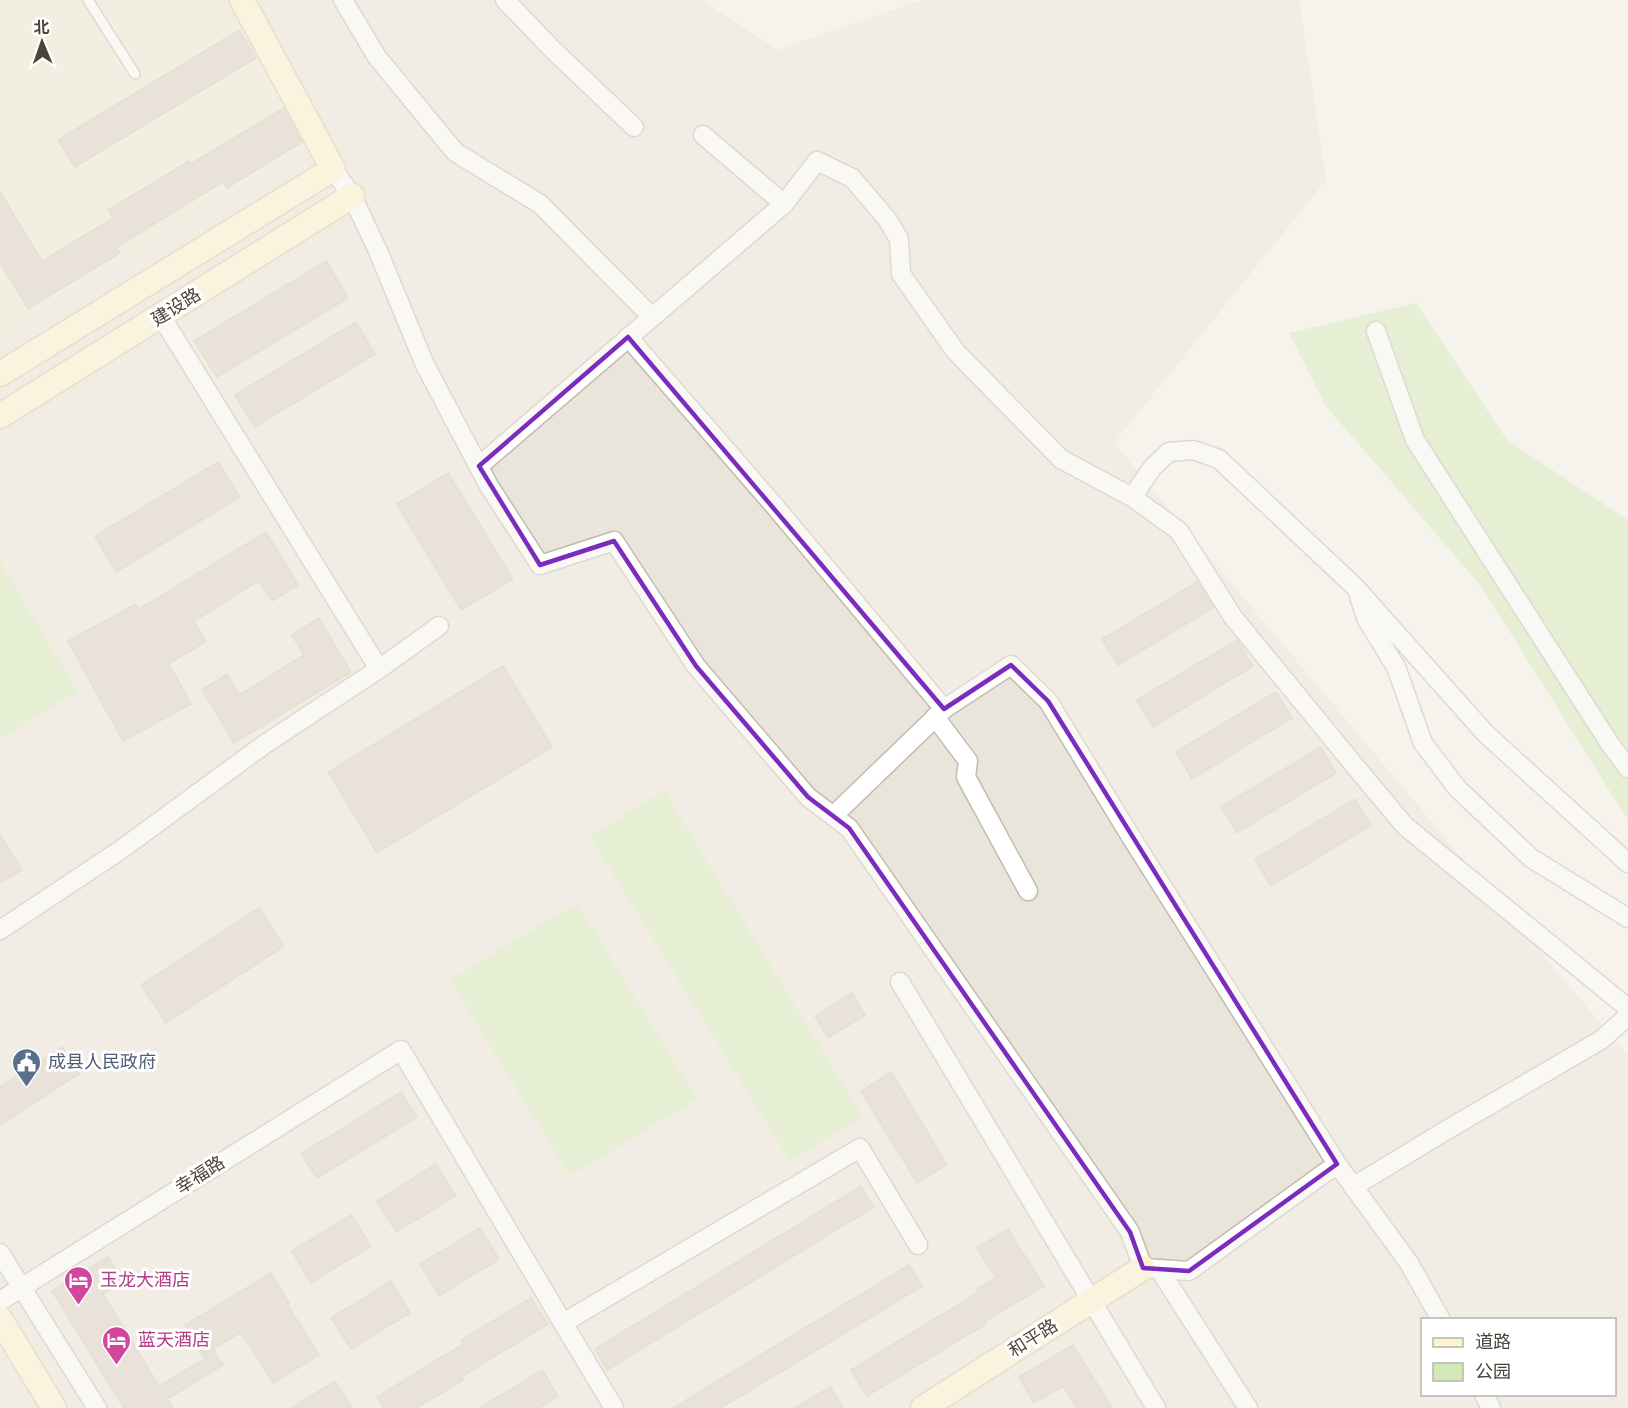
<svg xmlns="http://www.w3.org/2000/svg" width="1628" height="1408" viewBox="0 0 1628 1408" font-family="'Golos Text','Noto Sans SC',sans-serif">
	<rect width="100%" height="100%" fill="#f6f3ec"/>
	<path fill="#eae5da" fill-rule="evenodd" d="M0,0H701L778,50L921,0H1299L1326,180L1114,443L1628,1056V1408H0ZM1422,1320H1614V1394H1422Z"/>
	<polygon fill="#efe8d6" points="0,0 230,0 314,143 0,337"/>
	<g fill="#d2eab5">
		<polygon points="1416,303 1507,440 1628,520 1628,820 1481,586 1325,405 1289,333"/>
		<polygon points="0,562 77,691 0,739"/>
		<polygon points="664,791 863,1117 790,1161 590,836"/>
		<polygon points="577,903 697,1099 570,1176 450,980"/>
	</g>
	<g fill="#d8cfc1" stroke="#d3c7b4" stroke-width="1.5">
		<polygon points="239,30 256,58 75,167 58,140"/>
		<polygon points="284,108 302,142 227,188 223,182 116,247 120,253 28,309 0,263 0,192 42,261 113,218 108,210 189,161 191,164"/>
		<polygon points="326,261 348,298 217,377 194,341"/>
		<polygon points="356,322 375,354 255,427 235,395"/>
		<polygon points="218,462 240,497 116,572 95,536"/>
		<polygon points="448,473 513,579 461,610 397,504"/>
		<polygon points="266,532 298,585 272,601 259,581 194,621 206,641 169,664 191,704 123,741 68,641 136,604 139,609"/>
		<polygon points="1197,582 1214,607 1118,665 1102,639"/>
		<polygon points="319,618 351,672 234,743 202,690 227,674 239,695 304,655 292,635"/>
		<polygon points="1237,640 1253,666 1153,727 1137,700"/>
		<polygon points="503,666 552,747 377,853 328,772"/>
		<polygon points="1276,692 1292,718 1192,779 1176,752"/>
		<polygon points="1321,747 1336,773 1237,833 1221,807"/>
		<polygon points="1355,799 1371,825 1271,886 1255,859"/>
		<polygon points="0,835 22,870 0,883"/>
		<polygon points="259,908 284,946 166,1023 141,985"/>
		<polygon points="852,993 865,1015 828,1038 815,1016"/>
		<polygon points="62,1047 79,1074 0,1125 0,1087"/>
		<polygon points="891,1072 947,1165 917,1183 861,1091"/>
		<polygon points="401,1092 417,1117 317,1178 301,1154"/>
		<polygon points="436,1164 456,1196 396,1232 377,1201"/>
		<polygon points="861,1186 874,1207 607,1370 595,1349"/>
		<polygon points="351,1215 371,1246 311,1283 292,1251"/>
		<polygon points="480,1228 499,1259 439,1296 420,1264"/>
		<polygon points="1008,1229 1044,1286 984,1322 986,1324 867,1396 851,1370 979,1292 977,1289 996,1278 977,1248"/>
		<polygon points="108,1257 123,1281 103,1294 159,1386 205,1359 185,1325 271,1273 289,1303 287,1304 319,1355 273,1383 241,1332 213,1349 223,1365 167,1399 173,1408 124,1408 52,1291"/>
		<polygon points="909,1265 922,1286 746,1393 721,1408 673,1408"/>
		<polygon points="391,1281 410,1313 351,1349 331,1318"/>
		<polygon points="531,1298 548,1324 461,1377 463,1380 417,1408 384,1408 377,1397 463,1344 461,1340"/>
		<polygon points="1073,1345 1112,1408 1077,1408 1063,1386 1034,1403 1019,1377"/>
		<polygon points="542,1370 558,1396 539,1408 480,1408"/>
		<polygon points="335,1381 352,1408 292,1408"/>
		<polygon points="830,1387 843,1408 795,1408"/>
	</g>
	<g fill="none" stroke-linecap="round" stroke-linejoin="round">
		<defs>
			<polyline id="lane" points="88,0 135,74"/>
			<g id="street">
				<polyline points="343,0 377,57 455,152 540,204 652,317"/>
				<polyline points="505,0 553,50 634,127"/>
				<polyline points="703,135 784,204"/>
				<polyline points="333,169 352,196 378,251 425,365 489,486 540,565 614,541 696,666 808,797 849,828 1130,1232 1143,1268 1189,1271 1337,1164"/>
				<polyline points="161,316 379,669"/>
				<polyline points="1376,331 1415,440 1610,744 1628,768"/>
				<polyline points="628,337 778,510 944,709 1011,665 1048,701 1131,837 1205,954 1337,1164 1409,1263 1441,1320"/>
				<polyline points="479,466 784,204 817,161 852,178 887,219 899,239 901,274 956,352 1061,459 1132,497 1179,531 1233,617 1359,771 1405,826 1628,1008"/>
				<polyline points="1132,497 1153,467 1169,452 1193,450 1219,459 1355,587 1486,734 1628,863"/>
				<polyline points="1359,596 1366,618 1396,667 1423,743 1457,788 1531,858 1628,918"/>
				<polyline points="935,717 968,761 966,777 1028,891"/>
				<polyline points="833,816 944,709"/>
				<polyline points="0,930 119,851 265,744 379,669 439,626"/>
				<polyline points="900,982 1156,1408"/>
				<polyline points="1353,1187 1445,1131 1601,1040 1628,1016"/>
				<polyline points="0,1253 97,1408"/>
				<polyline points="1159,1269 1248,1408"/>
				<polyline points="0,1301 401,1050 563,1323"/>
				<polyline points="1484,1394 1491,1408"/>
				<polyline points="614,1408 563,1323 860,1148 918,1245"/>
			</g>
			<g id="secondary">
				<polyline points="0,374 333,169 242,0"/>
				<polyline points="0,416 352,196"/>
				<polyline points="0,1319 54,1408"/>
				<polyline points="923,1408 1143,1268"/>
			</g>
		</defs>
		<use href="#lane" stroke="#c2bbae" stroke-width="12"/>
		<use href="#street" stroke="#c2bbae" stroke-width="21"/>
		<use href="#secondary" stroke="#d6c79b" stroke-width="27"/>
		<use href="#lane" stroke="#fff" stroke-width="9"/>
		<use href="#street" stroke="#fff" stroke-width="18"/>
		<use href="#secondary" stroke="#fff3cd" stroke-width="24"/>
	</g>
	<path d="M0 0H1628V1408H0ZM628,337L944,709L1011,665L1048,701L1337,1164L1189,1271L1143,1268L1130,1232L849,828L808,797L696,666L614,541L540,565L479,466Z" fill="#f6f3ec" fill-opacity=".55" fill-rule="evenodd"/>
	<path fill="none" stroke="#7b2cbf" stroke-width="4.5" stroke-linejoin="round" d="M628,337L944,709L1011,665L1048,701L1337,1164L1189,1271L1143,1268L1130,1232L849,828L808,797L696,666L614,541L540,565L479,466Z"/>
	<defs>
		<symbol id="civic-pin" viewBox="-11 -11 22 30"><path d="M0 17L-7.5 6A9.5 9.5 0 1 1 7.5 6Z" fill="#5c6f8a" stroke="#fff"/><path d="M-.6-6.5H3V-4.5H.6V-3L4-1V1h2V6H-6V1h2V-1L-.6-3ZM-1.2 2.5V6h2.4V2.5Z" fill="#fff"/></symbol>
		<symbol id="hotel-pin" viewBox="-11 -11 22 30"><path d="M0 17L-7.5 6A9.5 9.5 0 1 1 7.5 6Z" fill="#d1479c" stroke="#fff"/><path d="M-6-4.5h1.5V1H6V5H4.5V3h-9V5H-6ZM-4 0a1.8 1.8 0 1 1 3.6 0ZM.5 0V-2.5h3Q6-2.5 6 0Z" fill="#fff"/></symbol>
	</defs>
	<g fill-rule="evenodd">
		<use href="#civic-pin" x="10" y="1046" width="33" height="45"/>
		<use href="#hotel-pin" x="62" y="1264" width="33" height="45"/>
		<use href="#hotel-pin" x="100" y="1324" width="33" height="45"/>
	</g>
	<g text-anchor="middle" stroke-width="6" stroke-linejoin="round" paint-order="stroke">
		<g font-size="18" fill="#4b4439" stroke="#fff">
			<text transform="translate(176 307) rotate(-32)" y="6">建设路</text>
			<text transform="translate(200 1175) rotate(-32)" y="6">幸福路</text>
			<text transform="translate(1033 1338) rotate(-32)" y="6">和平路</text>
		</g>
		<g font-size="18" fill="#4e5e75" stroke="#fff" text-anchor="start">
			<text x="48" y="1068">成县人民政府</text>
		</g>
		<g font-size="18" fill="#b23c85" stroke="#fff" text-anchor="start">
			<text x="100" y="1286">玉龙大酒店</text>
			<text x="138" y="1346">蓝天酒店</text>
		</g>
	</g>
	<rect x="1421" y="1318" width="195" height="78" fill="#ffffff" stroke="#b7b4b0" stroke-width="1.5"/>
	<rect x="1433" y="1338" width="30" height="9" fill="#fff3cd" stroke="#b7b4b0" stroke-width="1.5"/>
	<text x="1475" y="1348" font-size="18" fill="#4b4439">道路</text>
	<rect x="1433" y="1363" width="30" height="18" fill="#d2eab5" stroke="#b7b4b0" stroke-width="1.5"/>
	<text x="1475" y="1378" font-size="18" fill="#4b4439">公园</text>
	<g transform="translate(42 42) rotate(358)" stroke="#ffffff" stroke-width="4.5" paint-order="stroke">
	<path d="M0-4.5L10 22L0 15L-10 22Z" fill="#4b4439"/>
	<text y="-9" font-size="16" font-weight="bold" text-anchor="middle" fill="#4b4439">北</text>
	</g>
</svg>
